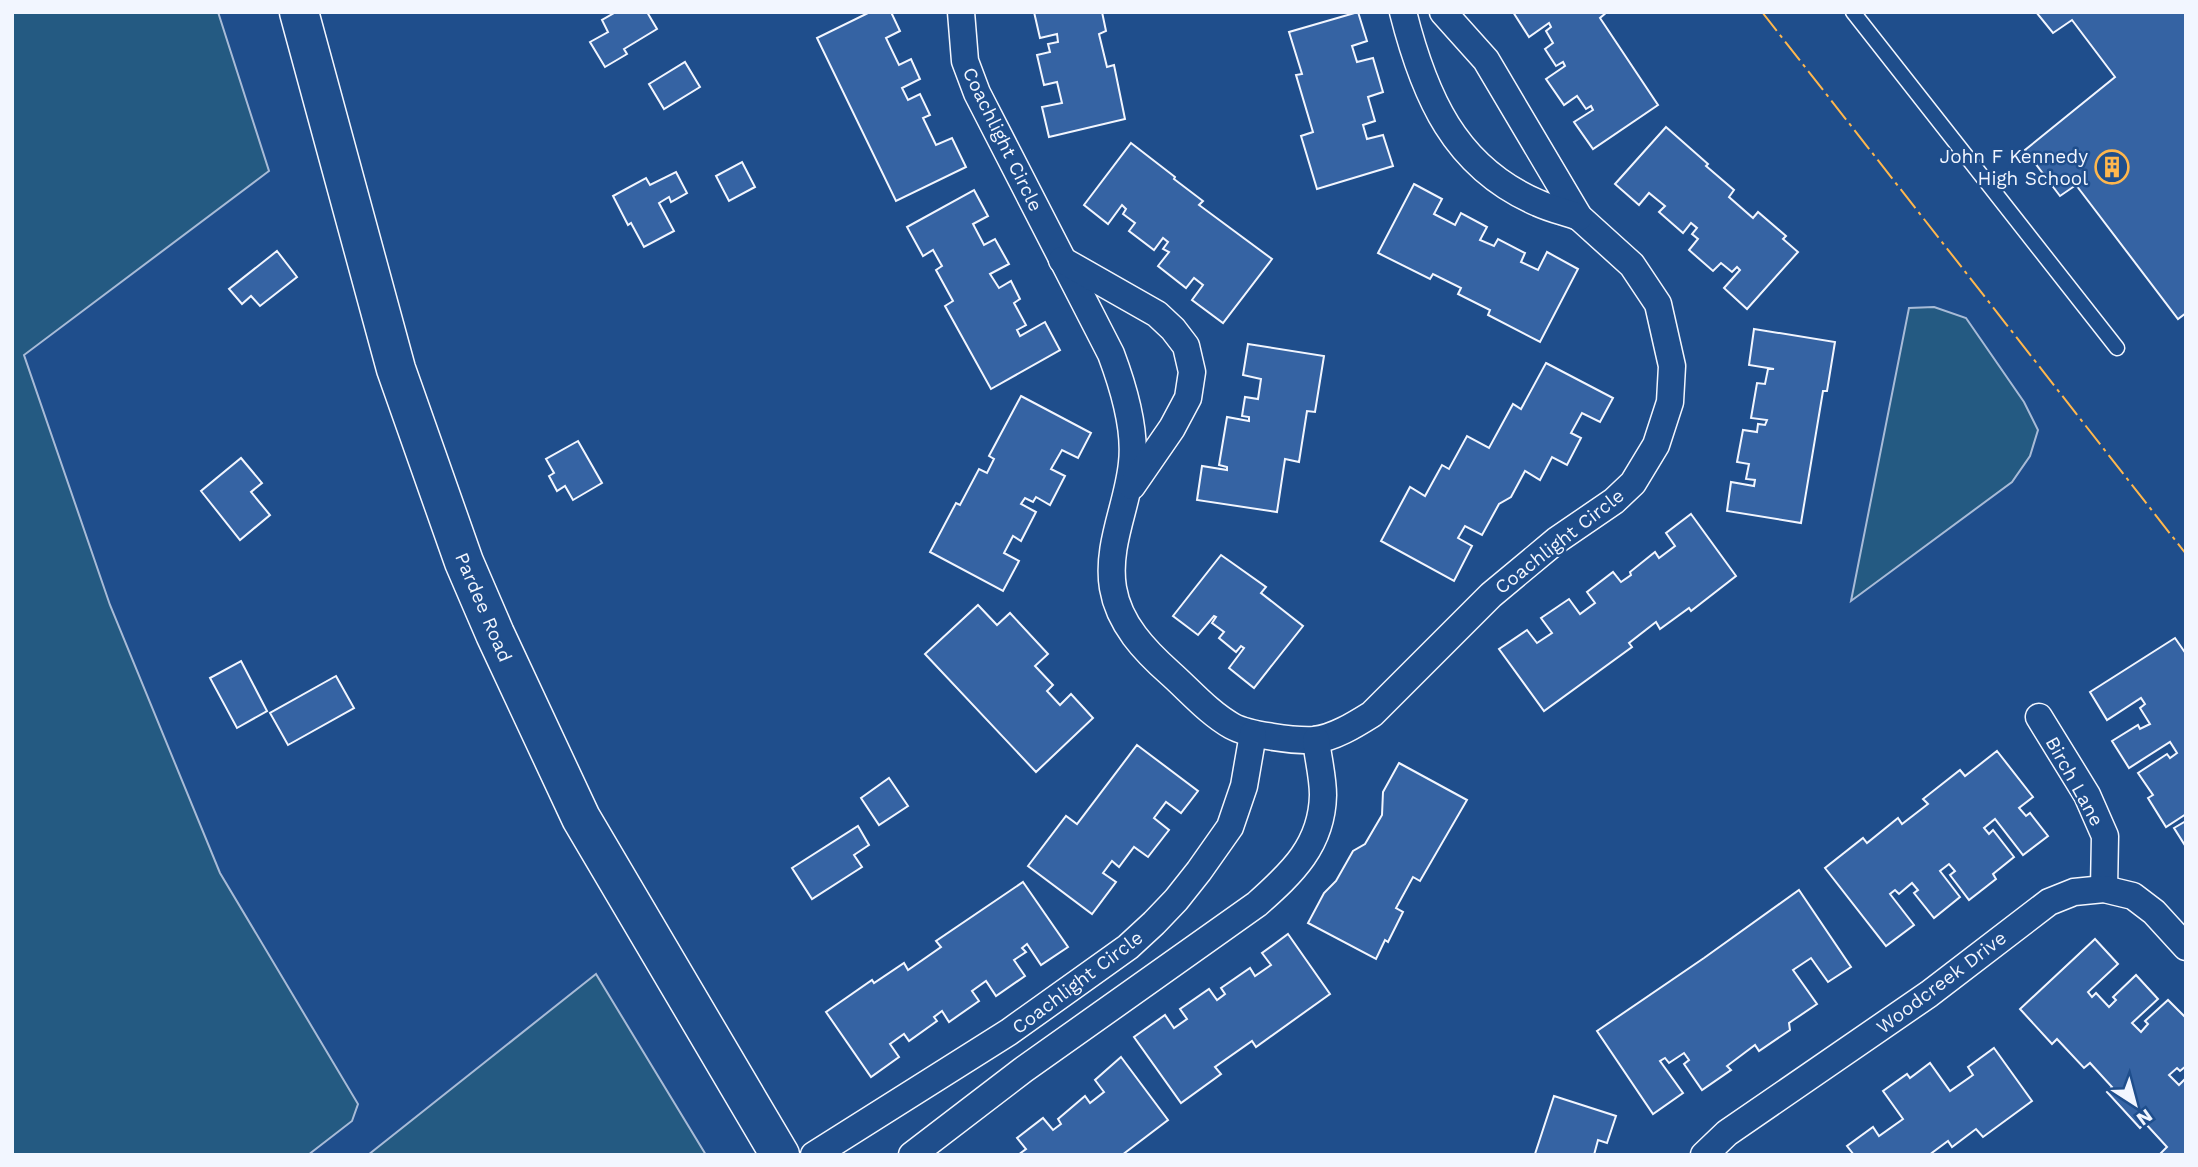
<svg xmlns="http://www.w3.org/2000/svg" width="2198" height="1167" viewBox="0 0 2198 1167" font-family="'Work Sans',sans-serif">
	<rect width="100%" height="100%" fill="#1f4e8c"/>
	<g fill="#245a82" stroke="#a8bbd7" stroke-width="2">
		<polygon points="12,12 218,12 269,171 24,355 110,605 220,873 358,1104 352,1121 308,1155 12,1155"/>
		<polygon points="1934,307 1966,318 2024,402 2038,430 2030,456 2012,482 1851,601 1909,308"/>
		<polygon points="596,974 706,1155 368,1155"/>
	</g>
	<g fill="#3563a3" stroke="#f2f6ff" stroke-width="2">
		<polygon points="616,12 647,12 657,29 624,49 627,54 605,67 590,42 608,32 602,20"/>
		<polygon points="870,12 891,12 900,31 886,38 899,65 911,59 920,79 902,88 908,100 920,94 930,115 923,118 936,145 952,138 966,167 896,201 817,38"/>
		<polygon points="1034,12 1102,12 1106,31 1099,34 1107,67 1114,65 1125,119 1049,137 1042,107 1062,103 1057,82 1044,85 1037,55 1050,52 1048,44 1058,42 1057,34 1040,38"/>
		<polygon points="1358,12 1367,41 1352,46 1357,62 1373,58 1383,92 1368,97 1375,121 1363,125 1367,139 1383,135 1393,166 1317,189 1301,136 1313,132 1296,75 1302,74 1289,32"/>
		<polygon points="1513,12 1607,12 1600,18 1658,105 1593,149 1574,122 1593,110 1591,106 1586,109 1577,96 1564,105 1546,79 1565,66 1563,62 1556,66 1545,49 1553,43 1546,31 1551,27 1549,23 1529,37"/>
		<polygon points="2036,12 2186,12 2186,313 2178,319 2076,185 2060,196 2025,150 2115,77 2072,20 2053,33"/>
		<polygon points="685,62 700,87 664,109 649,84"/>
		<polygon points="1666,127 1708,164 1706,166 1734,190 1729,197 1753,218 1758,212 1786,236 1783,239 1798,252 1747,309 1724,288 1740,270 1737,267 1732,272 1721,263 1713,271 1689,250 1698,239 1692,234 1697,228 1691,223 1683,233 1659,212 1665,206 1649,193 1639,205 1615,184"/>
		<polygon points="1131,143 1175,177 1174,179 1203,201 1199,205 1272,259 1223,323 1192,300 1203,285 1194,278 1186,288 1158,266 1169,252 1163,249 1168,242 1163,238 1154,250 1129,231 1135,223 1123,214 1126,209 1122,205 1108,224 1084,205"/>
		<polygon points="742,162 755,187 729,201 716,176"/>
		<polygon points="676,172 687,193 671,202 669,197 659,203 674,231 644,247 631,223 628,225 613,196 646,178 650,185"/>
		<polygon points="1414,184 1442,199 1434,214 1455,225 1461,213 1487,227 1480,240 1494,246 1498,239 1525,253 1521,262 1538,270 1547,252 1578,269 1540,342 1488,315 1490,310 1458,294 1461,288 1433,274 1430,279 1378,253"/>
		<polygon points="974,190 988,216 973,224 984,245 995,239 1009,264 990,274 999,288 1011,281 1020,299 1014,303 1026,325 1017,330 1020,336 1045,322 1060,350 991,389 945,306 953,301 936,270 942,266 933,250 923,256 907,227"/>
		<polygon points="277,251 297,277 260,306 251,296 242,304 229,289"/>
		<polygon points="1754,329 1835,342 1827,391 1823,391 1801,523 1727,511 1731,482 1754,486 1755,480 1746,479 1749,464 1737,462 1743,430 1757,432 1758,424 1765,425 1767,420 1751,418 1757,383 1765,384 1768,369 1774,369 1749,365"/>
		<polygon points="1248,344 1324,356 1315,412 1307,411 1299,462 1285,459 1277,512 1197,500 1202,466 1227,470 1227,467 1219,465 1227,417 1249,421 1249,417 1242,416 1245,397 1258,399 1261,379 1243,375"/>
		<polygon points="1546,363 1613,398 1600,422 1582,413 1571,433 1581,438 1567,465 1552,457 1540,480 1525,471 1511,497 1499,504 1482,535 1465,526 1458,538 1472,546 1454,581 1381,541 1410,487 1425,496 1442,465 1449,469 1467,436 1489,448 1513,404 1521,409"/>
		<polygon points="1021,396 1091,433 1078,458 1062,450 1051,469 1065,476 1050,505 1036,497 1033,502 1025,498 1021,504 1036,512 1021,541 1013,536 1004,553 1019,561 1003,591 930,552 956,503 960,505 979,469 987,473 994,459 989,456"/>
		<polygon points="578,441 602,483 573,500 565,486 557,491 549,476 554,473 546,459"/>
		<polygon points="241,458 262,483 251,492 270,515 240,540 201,491"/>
		<polygon points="1691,514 1736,576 1691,611 1689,608 1660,629 1656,622 1629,643 1632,647 1544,711 1499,649 1527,630 1537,643 1552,633 1541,618 1569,599 1580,614 1595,603 1587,592 1613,572 1621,582 1631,575 1630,572 1655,552 1659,558 1675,546 1666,533"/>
		<polygon points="1221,555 1266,587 1261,593 1303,626 1254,688 1229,668 1244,648 1241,646 1236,652 1219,638 1224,632 1212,623 1216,617 1214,616 1198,635 1173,616"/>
		<polygon points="978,605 997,625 1010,613 1048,654 1035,666 1053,685 1047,691 1060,705 1071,694 1093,718 1036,772 925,654"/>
		<polygon points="2175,638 2186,654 2186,814 2166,827 2148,798 2153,795 2138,773 2167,754 2170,758 2177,753 2170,742 2129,768 2112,741 2138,725 2140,729 2150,724 2140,708 2145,704 2141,698 2107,720 2090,692"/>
		<polygon points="241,661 267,711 237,728 210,678"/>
		<polygon points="336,676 354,708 288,745 270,713"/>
		<polygon points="1137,745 1198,791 1181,813 1166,802 1154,818 1169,830 1148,857 1134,847 1119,867 1112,861 1103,873 1116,882 1092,914 1028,866 1066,816 1077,824"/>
		<polygon points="1997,751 2033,797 2019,808 2026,816 2030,813 2048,836 2023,855 1995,819 1984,828 1989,834 1993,830 2014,857 1993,874 1996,879 1969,900 1950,875 1955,871 1949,864 1940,871 1960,897 1934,918 1914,893 1918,890 1912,883 1899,894 1895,890 1890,894 1914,925 1886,946 1825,868 1863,838 1867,843 1898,818 1902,824 1928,804 1923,799 1960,770 1965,776"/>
		<polygon points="1399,763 1467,800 1420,881 1413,877 1396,908 1403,912 1388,942 1385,940 1376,959 1308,923 1324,893 1336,881 1353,851 1365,844 1382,815 1383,792"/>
		<polygon points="889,778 908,806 879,825 861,798"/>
		<polygon points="2186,821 2186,847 2174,828"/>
		<polygon points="858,826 869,845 854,855 862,867 812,899 792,868"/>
		<polygon points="1023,882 1068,947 1041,965 1027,944 1022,948 1026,952 1014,960 1025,976 996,996 986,981 972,991 979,1001 949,1022 942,1011 934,1017 937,1021 909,1041 904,1034 890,1044 899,1057 871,1077 826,1012 872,980 874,983 904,963 908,970 941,947 936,941"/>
		<polygon points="1799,890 1851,967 1828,982 1811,958 1793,970 1817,1004 1789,1023 1790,1030 1759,1051 1755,1045 1727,1066 1731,1070 1702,1090 1684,1064 1689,1060 1684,1053 1669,1063 1665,1058 1660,1061 1683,1093 1653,1114 1597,1031 1704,958"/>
		<polygon points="1288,934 1330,994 1256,1047 1252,1041 1215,1067 1221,1074 1181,1103 1134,1037 1165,1015 1174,1028 1187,1019 1180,1009 1209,989 1217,1000 1225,994 1221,988 1250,968 1255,976 1271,965 1262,953"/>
		<polygon points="2095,939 2118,964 2088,992 2092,997 2096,993 2109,1007 2116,1000 2113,997 2136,975 2158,999 2132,1023 2141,1032 2148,1024 2145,1021 2168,1000 2186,1018 2186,1066 2180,1071 2177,1068 2169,1075 2179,1085 2186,1078 2186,1155 2163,1155 2161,1153 2167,1147 2145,1123 2140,1128 2107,1092 2112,1087 2090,1063 2084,1068 2057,1039 2052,1044 2020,1009"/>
		<polygon points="1994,1048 2032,1101 1983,1137 1976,1129 1952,1147 1948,1141 1929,1155 1854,1155 1847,1146 1873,1127 1879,1136 1903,1119 1883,1091 1907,1074 1910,1078 1930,1063 1950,1091 1973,1075 1968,1067"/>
		<polygon points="1121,1057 1168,1120 1122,1155 1018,1155 1026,1149 1017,1138 1043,1118 1053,1130 1061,1124 1058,1119 1085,1096 1090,1103 1104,1092 1095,1080"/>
		<polygon points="1554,1096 1616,1116 1607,1143 1598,1140 1594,1155 1535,1154"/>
	</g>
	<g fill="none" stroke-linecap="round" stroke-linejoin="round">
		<defs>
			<polyline id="lane" points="1853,12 2117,348"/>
			<g id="street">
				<path d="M961,12L965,61L977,93L1111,354C1123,386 1136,429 1132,463C1128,505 1106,545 1113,588C1119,624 1145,651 1171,674C1190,691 1209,713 1232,726C1248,735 1295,741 1314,740C1334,738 1356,724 1372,714L1491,595L1557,540L1614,501L1633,483L1656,445L1670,402L1672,366L1658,304L1632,265L1579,217L1486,60L1443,12"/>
				<path d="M1403,12C1424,95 1454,167 1538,203C1551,209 1565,212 1579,217"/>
				<polyline points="1062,260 1157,314 1173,329 1186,346 1192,372 1188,398 1172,428 1132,486"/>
				<polyline points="2039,717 2087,795 2105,836 2104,889"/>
				<polyline points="814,1155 1009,1032 1128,947 1154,923 1176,900 1199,871 1230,827 1244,786 1253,734"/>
				<path d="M912,1155L1023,1070L1257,904C1292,873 1322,845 1323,795C1323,777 1318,758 1316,740"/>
				<polyline points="1704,1155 1727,1133 1929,994 2049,902 2074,892 2104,889 2133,896 2154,912 2186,947"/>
			</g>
			<polyline id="secondary" points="299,12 396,369 464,562 495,634 581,818 780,1155"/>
		</defs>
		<use href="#lane" stroke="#f2f6ff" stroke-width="17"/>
		<use href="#street" stroke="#f2f6ff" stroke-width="29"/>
		<use href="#secondary" stroke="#f2f6ff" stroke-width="41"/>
		<use href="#lane" stroke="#1f4e8c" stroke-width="14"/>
		<use href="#street" stroke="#1f4e8c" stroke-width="26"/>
		<use href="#secondary" stroke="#1f4e8c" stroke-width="38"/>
		<polyline stroke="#ffb74d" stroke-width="2" stroke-dasharray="24 5 3.5 5" stroke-linecap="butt" points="1762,12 2186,554"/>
	</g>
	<defs>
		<symbol id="building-ring" viewBox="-11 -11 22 22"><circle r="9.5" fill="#1f4e8c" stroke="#ffb74d" stroke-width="1.5"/><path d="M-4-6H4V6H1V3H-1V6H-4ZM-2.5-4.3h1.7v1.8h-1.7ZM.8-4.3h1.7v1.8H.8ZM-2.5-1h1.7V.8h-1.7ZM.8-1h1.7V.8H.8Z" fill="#ffb74d"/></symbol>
	</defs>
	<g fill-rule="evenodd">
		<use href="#building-ring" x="2093" y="148" width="38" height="38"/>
	</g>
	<g text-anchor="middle" stroke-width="5" stroke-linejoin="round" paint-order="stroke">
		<g font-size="19" fill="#f2f6ff" stroke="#1f4e8c">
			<text transform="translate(1003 139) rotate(64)" y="7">Coachlight Circle</text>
			<text transform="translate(1559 541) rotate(-38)" y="7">Coachlight Circle</text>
			<text transform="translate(484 607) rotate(67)" y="7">Pardee Road</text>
			<text transform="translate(2075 781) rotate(61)" y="7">Birch Lane</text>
			<text transform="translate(1077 982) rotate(-37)" y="7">Coachlight Circle</text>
			<text transform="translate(1941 982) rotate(-37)" y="7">Woodcreek Drive</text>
		</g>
		<g font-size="19" fill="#f2f6ff" stroke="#1f4e8c" text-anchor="end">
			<text x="2088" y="163">John F Kennedy<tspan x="2088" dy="22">High School</tspan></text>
		</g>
	</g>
	<rect width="2198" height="1167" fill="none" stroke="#f2f6ff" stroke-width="28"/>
	<g transform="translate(2135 1104) rotate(144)" stroke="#1f4e8c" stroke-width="5" paint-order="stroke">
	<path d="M0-5L12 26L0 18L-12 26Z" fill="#f2f6ff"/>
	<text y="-10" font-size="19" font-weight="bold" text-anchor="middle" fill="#f2f6ff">N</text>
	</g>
</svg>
